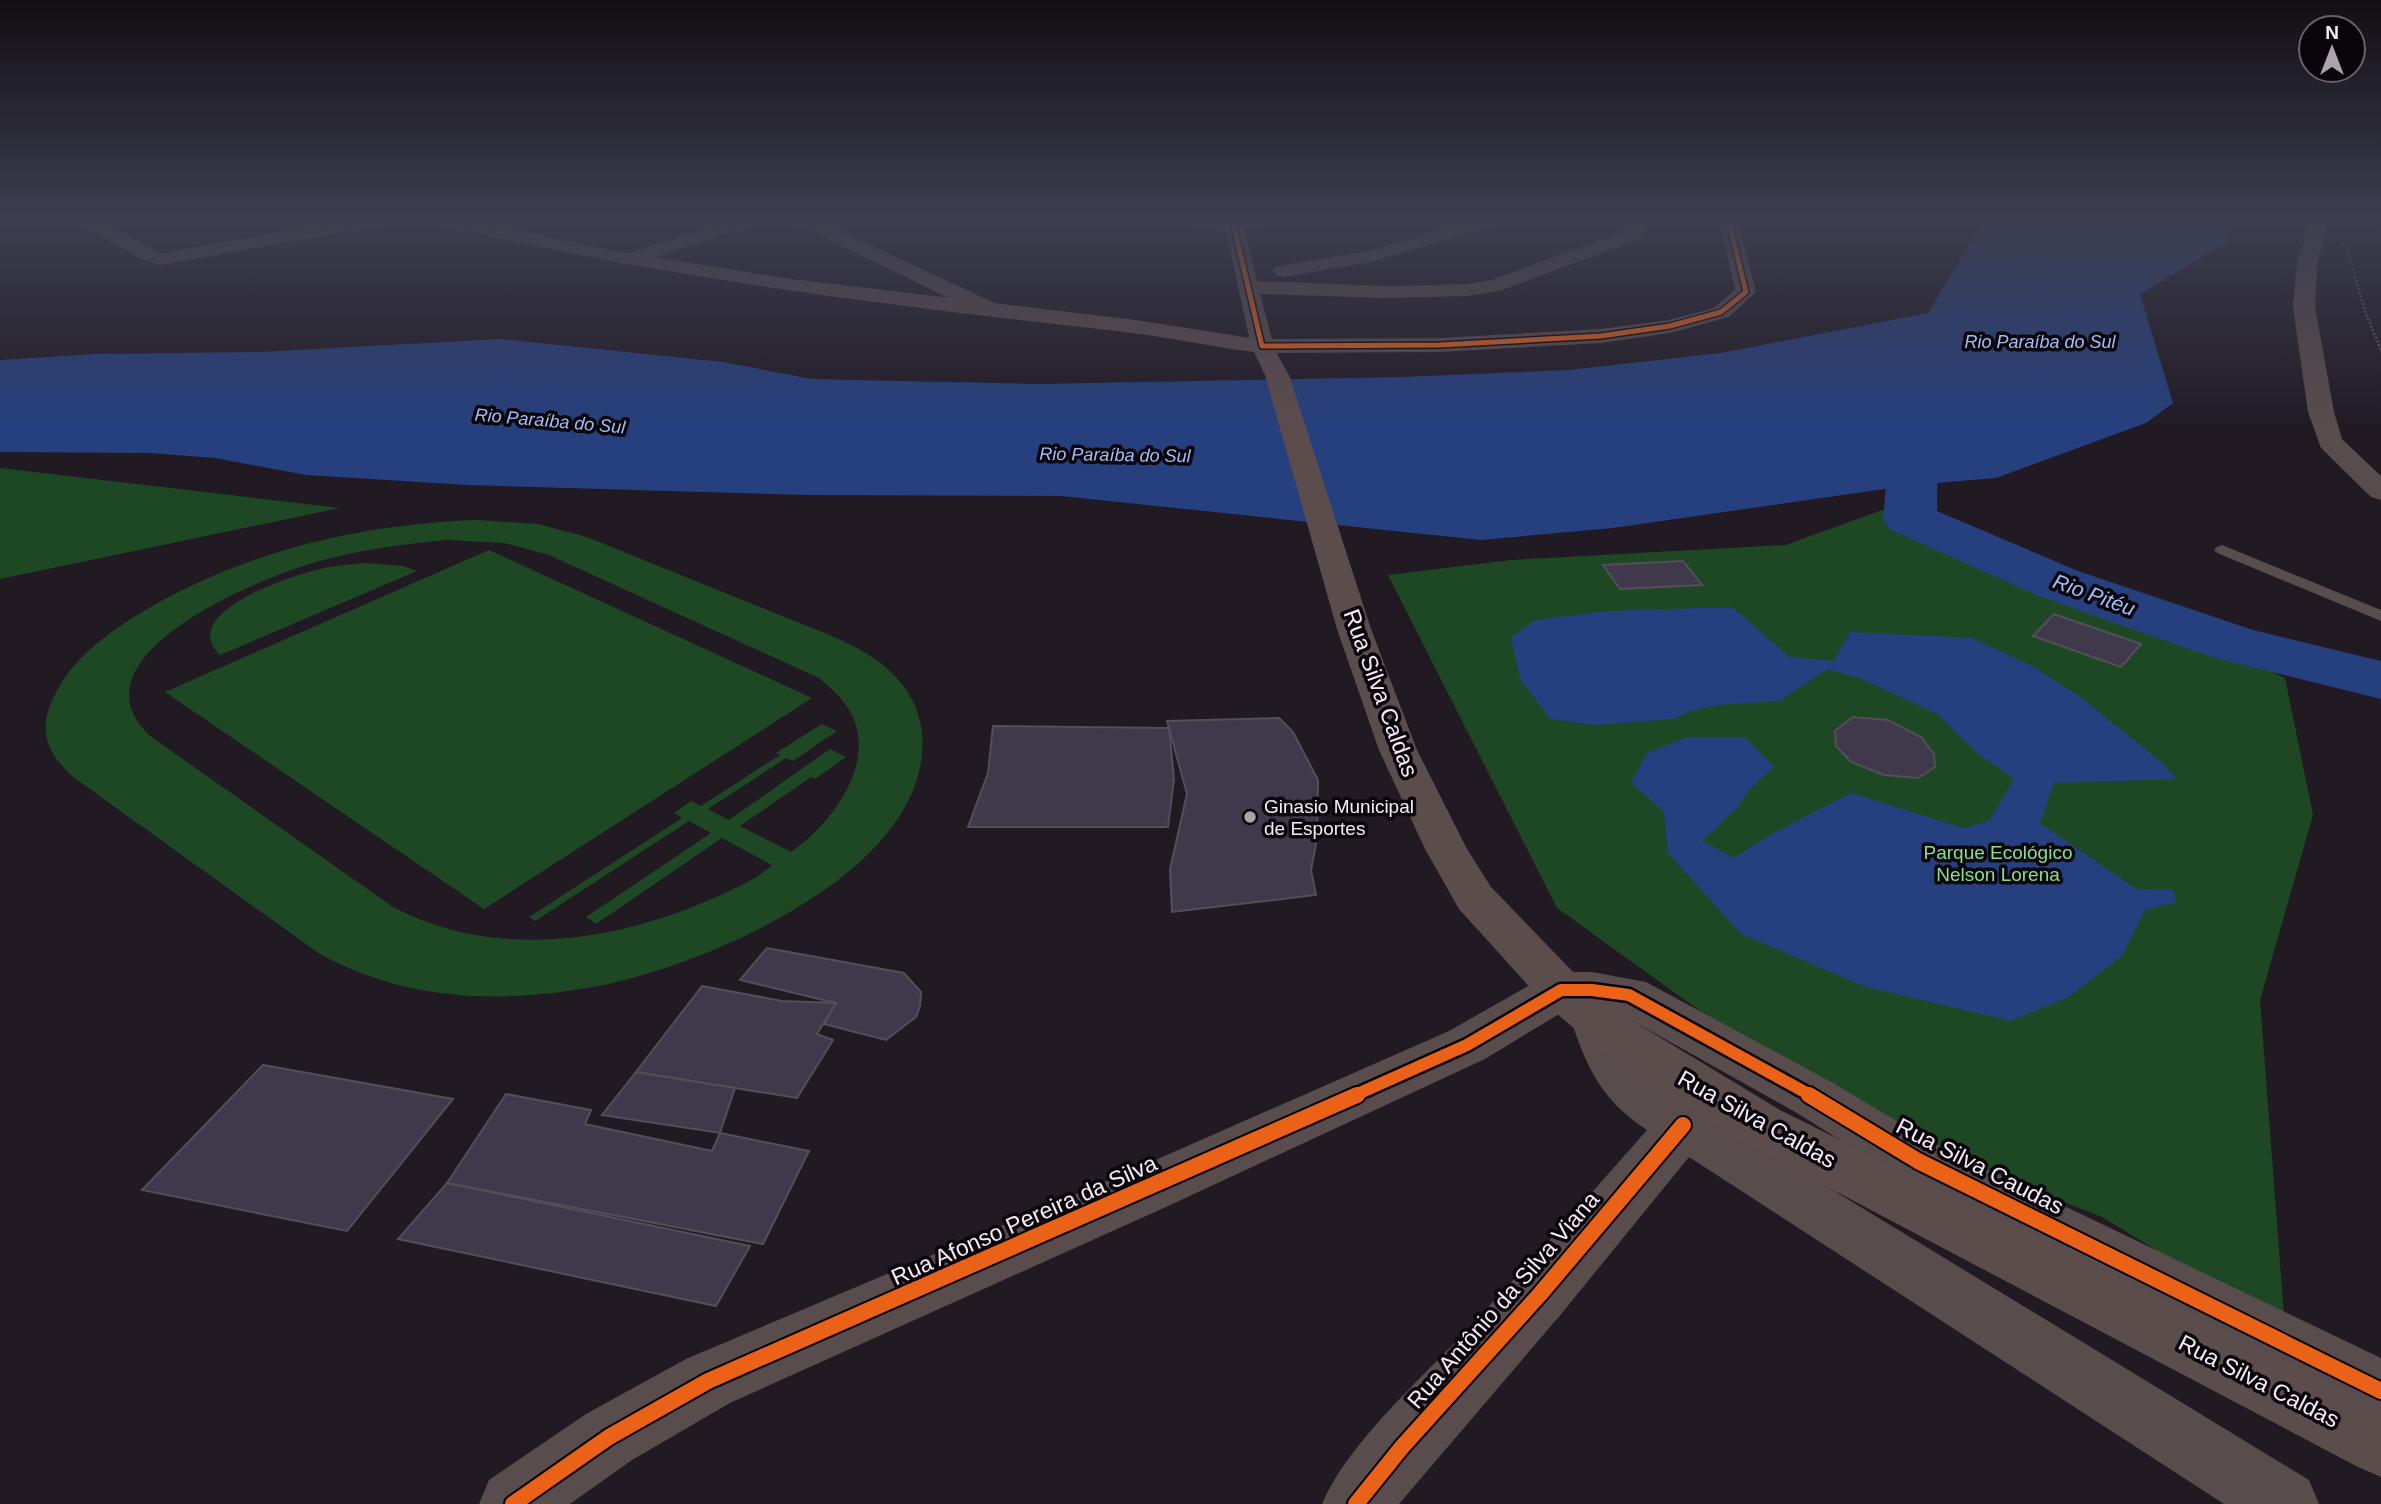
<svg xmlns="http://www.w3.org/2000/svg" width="2381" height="1504" viewBox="0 0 2381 1504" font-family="Helvetica,sans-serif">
	<rect width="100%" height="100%" fill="#211a23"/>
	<g fill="#1e4824" fill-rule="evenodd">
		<polygon points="0,468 340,508 0,579"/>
		<polygon points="1882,510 1997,557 2097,591 2285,678 2313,815 2260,1000 2285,1329 2102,1217 1921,1145 1792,1077 1557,908 1388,575 1511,560 1786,545"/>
		<path d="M477,520L538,524L587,537L834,637C876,655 917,683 922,733C934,870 706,965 598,986C501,1004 408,1002 320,954L73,777C43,749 37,726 58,689C75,657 108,633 139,614C241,552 359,524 477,520ZM447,540L504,543L549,555L819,678C836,692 852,707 857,729C868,776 827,827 791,852L740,826L811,777L815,779L846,757L830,749L729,820L708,809L786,758L793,761L837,731L822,724L776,753L780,755L701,806L691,801L674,813L682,818L529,917L535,921L689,821L711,833L586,917L596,924L722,838L772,865C755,881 729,891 707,901C609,943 491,959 393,907L150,736C66,657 259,578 316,562C359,550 403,544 447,540Z"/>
		<polygon points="489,550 812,698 484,909 165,692"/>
		<path d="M365,563L403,566L417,571L220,655C177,613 288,577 316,570C332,566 349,564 365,563Z"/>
	</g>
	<g fill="#263f7e">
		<polygon points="1986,218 2221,218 2229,241 2140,294 2173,403 2146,423 1996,478 1912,485 1613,528 1481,540 1061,496 809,495 467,485 306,475 215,458 149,453 0,452 0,360 96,354 260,352 500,339 723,362 812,379 1038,384 1401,377 1568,370 1721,353 1928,313"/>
		<polygon points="1732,607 1790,657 1834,661 1850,632 1972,638 2032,666 2079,696 2158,759 2177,779 2054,783 2040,823 2136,889 2173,890 2177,902 2145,910 2122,956 2069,997 2011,1021 1866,987 1741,934 1668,853 1664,812 1631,783 1647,753 1687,737 1745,737 1774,767 1750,789 1737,808 1702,841 1734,858 1766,837 1851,793 1963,828 1989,821 2014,779 1977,753 1937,714 1862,679 1828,669 1780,701 1717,705 1687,712 1675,719 1596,725 1550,719 1520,679 1511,638 1535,620 1607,611"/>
	</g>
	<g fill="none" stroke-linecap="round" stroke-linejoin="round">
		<polygon fill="#263f7e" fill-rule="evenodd" points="1915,404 1931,408 1938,418 1937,511 2078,571 2253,630 2381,661 2381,699 2211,657 2036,595 1891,530 1883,519 1892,418 1899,408"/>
	</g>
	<g fill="#40394b" stroke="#524f57" stroke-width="2">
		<polygon points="1683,561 1702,585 1620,589 1603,565"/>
		<polygon points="2054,614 2141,644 2121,667 2033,636"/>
		<polygon points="1853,717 1888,720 1921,737 1934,754 1935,767 1918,778 1884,775 1851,762 1836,746 1835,731"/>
		<polygon points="1279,718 1293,732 1318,780 1317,839 1311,870 1316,895 1172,912 1170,869 1187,794 1167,721"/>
		<polygon points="993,726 1169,728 1174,779 1168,827 968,827 988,773"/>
		<polygon points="767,948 904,973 921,992 920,1006 916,1017 886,1040 824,1024 836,1003 740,980"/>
		<polygon points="702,986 782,1001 836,1003 817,1034 833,1040 797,1098 636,1072"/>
		<polygon points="263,1065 453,1099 347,1231 142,1190"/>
		<polygon points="636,1072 735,1088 720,1133 602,1115"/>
		<polygon points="506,1094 591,1110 585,1124 712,1151 720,1133 809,1151 763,1244 447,1183"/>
		<polygon points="447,1183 750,1246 716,1306 398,1239"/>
	</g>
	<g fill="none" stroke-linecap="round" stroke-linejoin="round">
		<polyline stroke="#615859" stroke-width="2.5" stroke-dasharray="2 2" stroke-linecap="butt" points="2342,244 2346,246 2366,314 2381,350"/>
		<polygon fill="#594c4c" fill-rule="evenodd" points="2222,545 2381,610 2381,621 2217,553 2214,550 2217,547"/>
		<g fill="#594c4c" fill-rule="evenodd">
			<polygon points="71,218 94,218 162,253 362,218 402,218 393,223 161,265 139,258"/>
			<polygon points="737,218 764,218 761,222 634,264 620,264 617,260 620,256"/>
			<polygon points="790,218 813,218 1001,306 1004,311 1001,316 985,316 793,222"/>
			<polygon points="1183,218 1218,218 1234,221 1246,218 1275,218 1272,222 1244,230 1257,281 1388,286 1468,284 1491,280 1617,234 1628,228 1631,218 1649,218 1642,235 1631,242 1502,290 1468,296 1388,298 1260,294 1272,339 1440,338 1601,329 1669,320 1714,308 1735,290 1719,218 1737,218 1756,292 1729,317 1670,333 1601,343 1440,352 1262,353 1254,351 1251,346 1226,231 1186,222"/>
			<polygon points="1480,218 1508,218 1505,222 1371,262 1283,277 1276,275 1273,271 1276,267 1283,265 1369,251"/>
			<polygon points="2311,218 2329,218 2317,264 2315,307 2334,412 2342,439 2381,476 2381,500 2371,497 2321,448 2308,412 2293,307 2297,264"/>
			<path d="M1561,972H1592L1646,982L1833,1083L1937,1145L2381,1358V1422L1899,1177L1797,1113L1615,1011L1632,1052L1662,1086L2309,1480L2319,1504H2224L1689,1157L1562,1313L1399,1504H1322C1347,1444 1419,1381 1465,1332C1527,1266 1587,1198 1647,1130C1602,1101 1586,1067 1570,1017L1575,1008H1569L1485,1059L1166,1207L730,1403L632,1460L570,1504H479L489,1480L586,1414L686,1359L1126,1173L1449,1031L1544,977Z"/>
		</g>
		<path fill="#5c4d4d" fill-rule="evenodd" d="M427,218H460L610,250L784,278L1136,320L1270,341L1289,375L1371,629L1417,750L1467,849L1491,887L1578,977L1633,1021L1780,1110L2381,1409V1477L2358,1467L1742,1142L1599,1049L1544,1003L1459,909L1425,849L1379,750L1337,629L1265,375L1254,352C1213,347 1173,338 1133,333C897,306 661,279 430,222Z"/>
		<defs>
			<polyline id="cycleway-far2" points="1234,227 1262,346 1440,345 1601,336 1670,326 1721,312 1746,292 1728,218"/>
			<polyline id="cycleway-far1" points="1353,1096 1467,1045 1561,990 1592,990 1629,995 1812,1096"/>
			<g id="cycleway">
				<polyline points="1809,1095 1918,1161 2381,1391"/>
				<polyline points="513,1504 609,1437 708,1381 1357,1095"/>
				<polyline points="1356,1504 1402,1447 1541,1293 1683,1125"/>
			</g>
		</defs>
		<use href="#cycleway-far2" stroke="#0a050b" stroke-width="8"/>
		<use href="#cycleway-far1" stroke="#0a050b" stroke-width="17"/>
		<use href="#cycleway" stroke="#0a050b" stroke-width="20"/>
		<use href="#cycleway-far2" stroke="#ea6118" stroke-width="5"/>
		<use href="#cycleway-far1" stroke="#ea6118" stroke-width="12"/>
		<use href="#cycleway" stroke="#ea6118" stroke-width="16"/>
	</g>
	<linearGradient id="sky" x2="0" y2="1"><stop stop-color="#120e13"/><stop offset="0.51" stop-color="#3d3e50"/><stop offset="1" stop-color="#3d3e50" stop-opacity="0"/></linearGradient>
	<rect width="2381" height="429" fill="url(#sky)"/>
	<circle fill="#aba2ad" stroke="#0a050b" stroke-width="2.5" cx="1250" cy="817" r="7"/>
	<g text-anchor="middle" stroke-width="7" stroke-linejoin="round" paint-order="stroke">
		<g font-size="18" font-style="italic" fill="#a3bffa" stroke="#0a050b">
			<text x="2040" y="348">Rio Paraíba do Sul</text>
			<text transform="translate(550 421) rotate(5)" y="6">Rio Paraíba do Sul</text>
			<text transform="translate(1115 455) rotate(1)" y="6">Rio Paraíba do Sul</text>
		</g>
		<g font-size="19" fill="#f6ecf8" stroke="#0a050b" text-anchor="start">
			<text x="1264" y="813">Ginasio Municipal<tspan x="1264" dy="22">de Esportes</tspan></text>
		</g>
		<g font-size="19" fill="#84e28d" stroke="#0a050b">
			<text x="1998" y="859">Parque Ecológico<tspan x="1998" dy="22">Nelson Lorena</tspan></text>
		</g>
		<g font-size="21" font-style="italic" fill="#a3bffa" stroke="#0a050b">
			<text transform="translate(2094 595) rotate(20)" y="7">Rio Pitéu</text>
		</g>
		<g font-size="23" fill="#f6ecf8" stroke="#0a050b">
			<text transform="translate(1381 693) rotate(70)" y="8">Rua Silva Caldas</text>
			<text transform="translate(1757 1119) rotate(29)" y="8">Rua Silva Caldas</text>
			<text transform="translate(1980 1166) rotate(27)" y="8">Rua Silva Caudas</text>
			<text transform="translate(1024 1220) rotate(-24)" y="8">Rua Afonso Pereira da Silva</text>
			<text transform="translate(1503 1300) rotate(-49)" y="8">Rua Antônio da Silva Viana</text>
			<text transform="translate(2259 1381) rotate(27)" y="8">Rua Silva Caldas</text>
		</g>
	</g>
	<g transform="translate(2332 49)"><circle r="33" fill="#0a050b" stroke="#68616a" stroke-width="2"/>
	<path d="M0-5L12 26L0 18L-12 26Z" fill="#aba2ad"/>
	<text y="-10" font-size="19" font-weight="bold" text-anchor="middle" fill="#f6ecf8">N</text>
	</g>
</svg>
